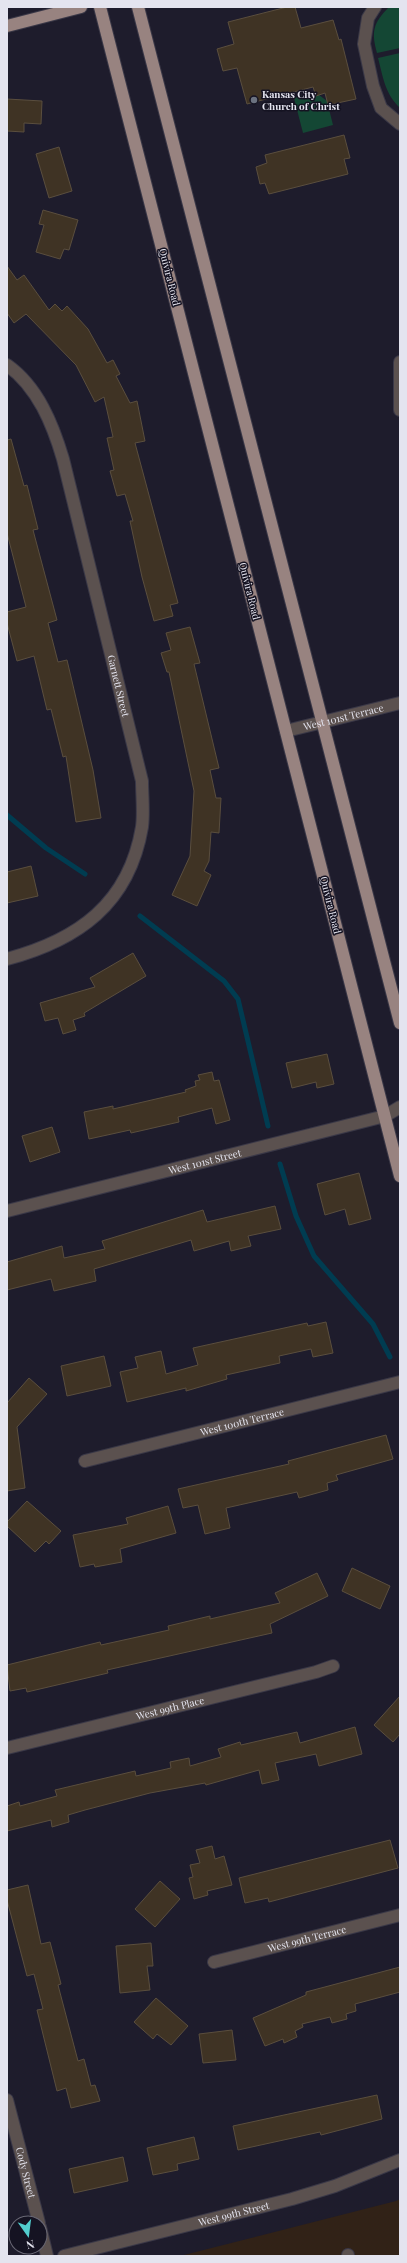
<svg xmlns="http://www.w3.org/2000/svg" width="407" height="2263" viewBox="0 0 407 2263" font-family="'Playfair Display',serif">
	<rect width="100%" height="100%" fill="#1e1c2c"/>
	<polygon fill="#312217" points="400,2199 400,2256 180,2256 396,2201"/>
	<g fill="#144734">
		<path d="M389,7H400V48L377,53C371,32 373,23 389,7Z"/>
		<path d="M400,53V108C385,94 383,77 378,58Z"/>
		<polygon points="315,92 327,101 333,125 303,133 294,98"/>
	</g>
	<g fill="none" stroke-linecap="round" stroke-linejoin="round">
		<g stroke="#003c51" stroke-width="5">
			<polyline points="7,815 46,848 85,874"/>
			<polyline points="140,916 224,981 238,999 268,1126"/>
			<polyline points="280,1164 296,1216 314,1256 373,1324 390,1357"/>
		</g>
	</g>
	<g fill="#3f3324" stroke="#5a4e3e">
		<polygon points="287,7 295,7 301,28 333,20 339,40 341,39 356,99 328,105 325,93 316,96 313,87 247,104 237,68 223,71 217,49 234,44 228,22"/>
		<polygon points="7,99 42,101 41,124 24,123 24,132 7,131"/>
		<polygon points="344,135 350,158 344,159 348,174 269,194 265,183 260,184 256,167 267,163 265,155"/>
		<polygon points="59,147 72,191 49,198 36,154"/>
		<polygon points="43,210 78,220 69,250 64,249 60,259 36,252 44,225 39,224"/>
		<polygon points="7,266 17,280 24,275 49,310 55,304 62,311 67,306 88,329 107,363 113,360 120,374 116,376 130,403 137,401 145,441 135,443 178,603 170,605 173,616 154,621 142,577 130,521 133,521 125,494 117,496 110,471 114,470 107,438 113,437 104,397 95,402 76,365 26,314 14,323 7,313"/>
		<polygon points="11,439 24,486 27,485 38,529 33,530 57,620 48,623 58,662 67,660 93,770 101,818 76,822 66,756 63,757 51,709 47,710 34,656 17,661 7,623 7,612 26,607 7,533 7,440"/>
		<polygon points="190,627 200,663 194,664 219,768 210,770 216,798 221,798 219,833 211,832 209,861 204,871 211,875 197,906 172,895 190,856 194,791 169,672 167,672 161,653 171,650 166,633"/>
		<polygon points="31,866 38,896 7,903 7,872"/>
		<polygon points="133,953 146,976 84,1013 85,1016 73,1020 76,1030 63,1034 58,1018 45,1021 40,1003 95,987 90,978"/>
		<polygon points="327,1054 334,1084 317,1088 316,1082 292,1088 286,1063"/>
		<polygon points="212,1072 214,1081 219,1080 230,1120 216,1124 212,1108 178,1117 179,1122 131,1133 130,1130 89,1139 84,1112 113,1106 113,1109 186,1092 185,1090 196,1086 195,1081 200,1080 198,1075"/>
		<polygon points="52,1127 60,1152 30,1162 22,1136"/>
		<polygon points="359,1173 371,1219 349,1225 345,1209 325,1215 317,1184"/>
		<polygon points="275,1206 281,1229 248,1236 251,1246 231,1251 229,1241 194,1251 191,1240 94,1269 96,1281 54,1291 51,1279 7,1290 7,1262 62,1246 64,1258 105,1249 102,1241 203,1210 207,1222"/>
		<polygon points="326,1322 333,1353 313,1357 311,1349 279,1356 280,1363 226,1375 227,1379 186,1391 186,1388 127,1402 120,1372 138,1368 135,1357 161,1351 166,1374 198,1365 193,1348 307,1323 308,1326"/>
		<polygon points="104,1356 111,1386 67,1396 61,1366"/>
		<polygon points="29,1378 47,1394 17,1427 25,1488 7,1491 7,1403"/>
		<polygon points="386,1435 393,1459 336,1475 338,1480 327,1483 328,1490 299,1498 297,1492 226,1508 230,1528 205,1534 198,1505 183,1508 178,1489 289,1464 288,1461"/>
		<polygon points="27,1501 61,1531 49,1544 46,1541 35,1552 7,1526 7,1522"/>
		<polygon points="168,1506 176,1533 120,1549 122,1562 95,1567 94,1564 80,1567 73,1535 128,1524 126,1518"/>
		<polygon points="352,1568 390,1586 380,1609 342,1591"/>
		<polygon points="317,1573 328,1596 270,1624 272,1633 107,1670 108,1673 27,1692 26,1688 10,1691 7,1665 100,1642 101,1645 169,1630 168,1626 210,1616 210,1619 280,1603 275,1593"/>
		<polygon points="400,1696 400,1734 393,1742 374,1725"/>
		<polygon points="355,1727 362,1754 319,1766 316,1754 275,1763 279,1780 262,1784 259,1770 206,1785 205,1783 150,1793 85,1810 68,1815 69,1822 52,1827 51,1820 7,1831 7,1806 19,1802 20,1806 57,1796 55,1790 135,1771 136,1776 171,1768 170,1762 189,1758 190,1766 221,1757 218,1749 240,1742 241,1745 297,1732 300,1743"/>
		<polygon points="390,1840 398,1868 269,1902 268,1898 245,1903 239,1878"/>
		<polygon points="212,1846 215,1859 224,1856 232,1885 207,1891 208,1895 194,1899 189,1878 193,1877 190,1865 200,1863 196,1850"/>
		<polygon points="160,1881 180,1899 155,1927 135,1909"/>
		<polygon points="28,1885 41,1944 50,1942 61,1984 58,1985 78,2061 84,2059 91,2086 95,2085 100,2101 71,2108 66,2088 57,2091 37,2010 43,2009 34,1974 27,1976 7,1900 7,1890"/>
		<polygon points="151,1943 153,1966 147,1966 150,1990 120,1993 116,1946"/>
		<polygon points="400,1967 400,1992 355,2004 356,2011 346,2014 347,2019 332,2023 330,2017 302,2024 303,2027 295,2031 297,2037 284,2043 283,2039 265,2046 253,2018 306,1995 306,1992"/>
		<polygon points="156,1998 188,2026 171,2045 157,2034 153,2039 134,2022"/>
		<polygon points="232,2030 236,2060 203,2063 199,2034"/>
		<polygon points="377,2095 382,2119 321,2135 320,2132 238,2150 233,2126"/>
		<polygon points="194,2137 199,2159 177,2164 178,2170 153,2175 147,2148"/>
		<polygon points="123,2157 128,2181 74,2193 69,2169"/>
	</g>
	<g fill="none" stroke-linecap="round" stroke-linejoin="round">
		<defs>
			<g id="minor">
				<polyline points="375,7 368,18 364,44 373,86 381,108 400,124"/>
				<polyline points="400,362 400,410"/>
				<path id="s1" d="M7,365C38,387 53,425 63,459L142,781C142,796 144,812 142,827C129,904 78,940 7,959"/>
				<path id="s2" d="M286,731L400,703"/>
				<path id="s3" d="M7,1211L385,1116L400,1107"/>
				<path id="s4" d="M85,1461L400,1382"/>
				<path id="s5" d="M7,1748L316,1672L333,1666"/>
				<path id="s6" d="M214,1962L400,1915"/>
				<path id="s7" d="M7,2100L39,2223"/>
				<polyline points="40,2227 47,2256"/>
				<polyline points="348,2255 348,2256"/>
				<path id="s8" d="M64,2256L292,2199L335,2186L400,2160"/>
			</g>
			<g id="major">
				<polyline points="100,7 400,1176"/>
				<polyline points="138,7 400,1023"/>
				<polyline points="7,26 81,7"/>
			</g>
		</defs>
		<use href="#minor" stroke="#3a3847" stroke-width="14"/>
		<use href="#major" stroke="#3a3847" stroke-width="14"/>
		<use href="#minor" stroke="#5b514f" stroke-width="12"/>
		<use href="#major" stroke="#988380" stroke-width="12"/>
	</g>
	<circle fill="#6b7280" stroke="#151322" stroke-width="1.5" cx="254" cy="100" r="4"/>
	<g text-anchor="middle" stroke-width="3" stroke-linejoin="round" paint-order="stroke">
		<g font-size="10" font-weight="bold" fill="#e4e4ef" stroke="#151322" text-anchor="start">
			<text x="262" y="98">Kansas City<tspan x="262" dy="12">Church of Christ</tspan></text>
		</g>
		<g font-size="10" fill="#e4e4ef" stroke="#151322">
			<text transform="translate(170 277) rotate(76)" y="4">Quivira Road</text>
			<text transform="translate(250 591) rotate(76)" y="4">Quivira Road</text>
			<text dy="4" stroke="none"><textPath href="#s1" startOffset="345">Garnett Street</textPath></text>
			<text dy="4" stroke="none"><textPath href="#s2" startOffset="59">West 101st Terrace</textPath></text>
			<text transform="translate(331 905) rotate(76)" y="4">Quivira Road</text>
			<text dy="4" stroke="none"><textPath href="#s3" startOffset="204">West 101st Street</textPath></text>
			<text dy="4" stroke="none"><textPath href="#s4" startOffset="162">West 100th Terrace</textPath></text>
			<text dy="4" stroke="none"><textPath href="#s5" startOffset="168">West 99th Place</textPath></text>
			<text dy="4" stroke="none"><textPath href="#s6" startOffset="96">West 99th Terrace</textPath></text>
			<text dy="4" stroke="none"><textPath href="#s7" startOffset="75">Cody Street</textPath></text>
			<text dy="4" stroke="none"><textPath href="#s8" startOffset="175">West 99th Street</textPath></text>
		</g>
	</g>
	<rect width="407" height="2263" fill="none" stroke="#e4e4ef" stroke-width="16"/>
	<g transform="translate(28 2235) rotate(166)"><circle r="19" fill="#151322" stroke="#686774"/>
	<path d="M0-3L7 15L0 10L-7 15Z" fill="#52cdce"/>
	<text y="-6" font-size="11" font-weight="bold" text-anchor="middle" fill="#e4e4ef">N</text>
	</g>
</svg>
